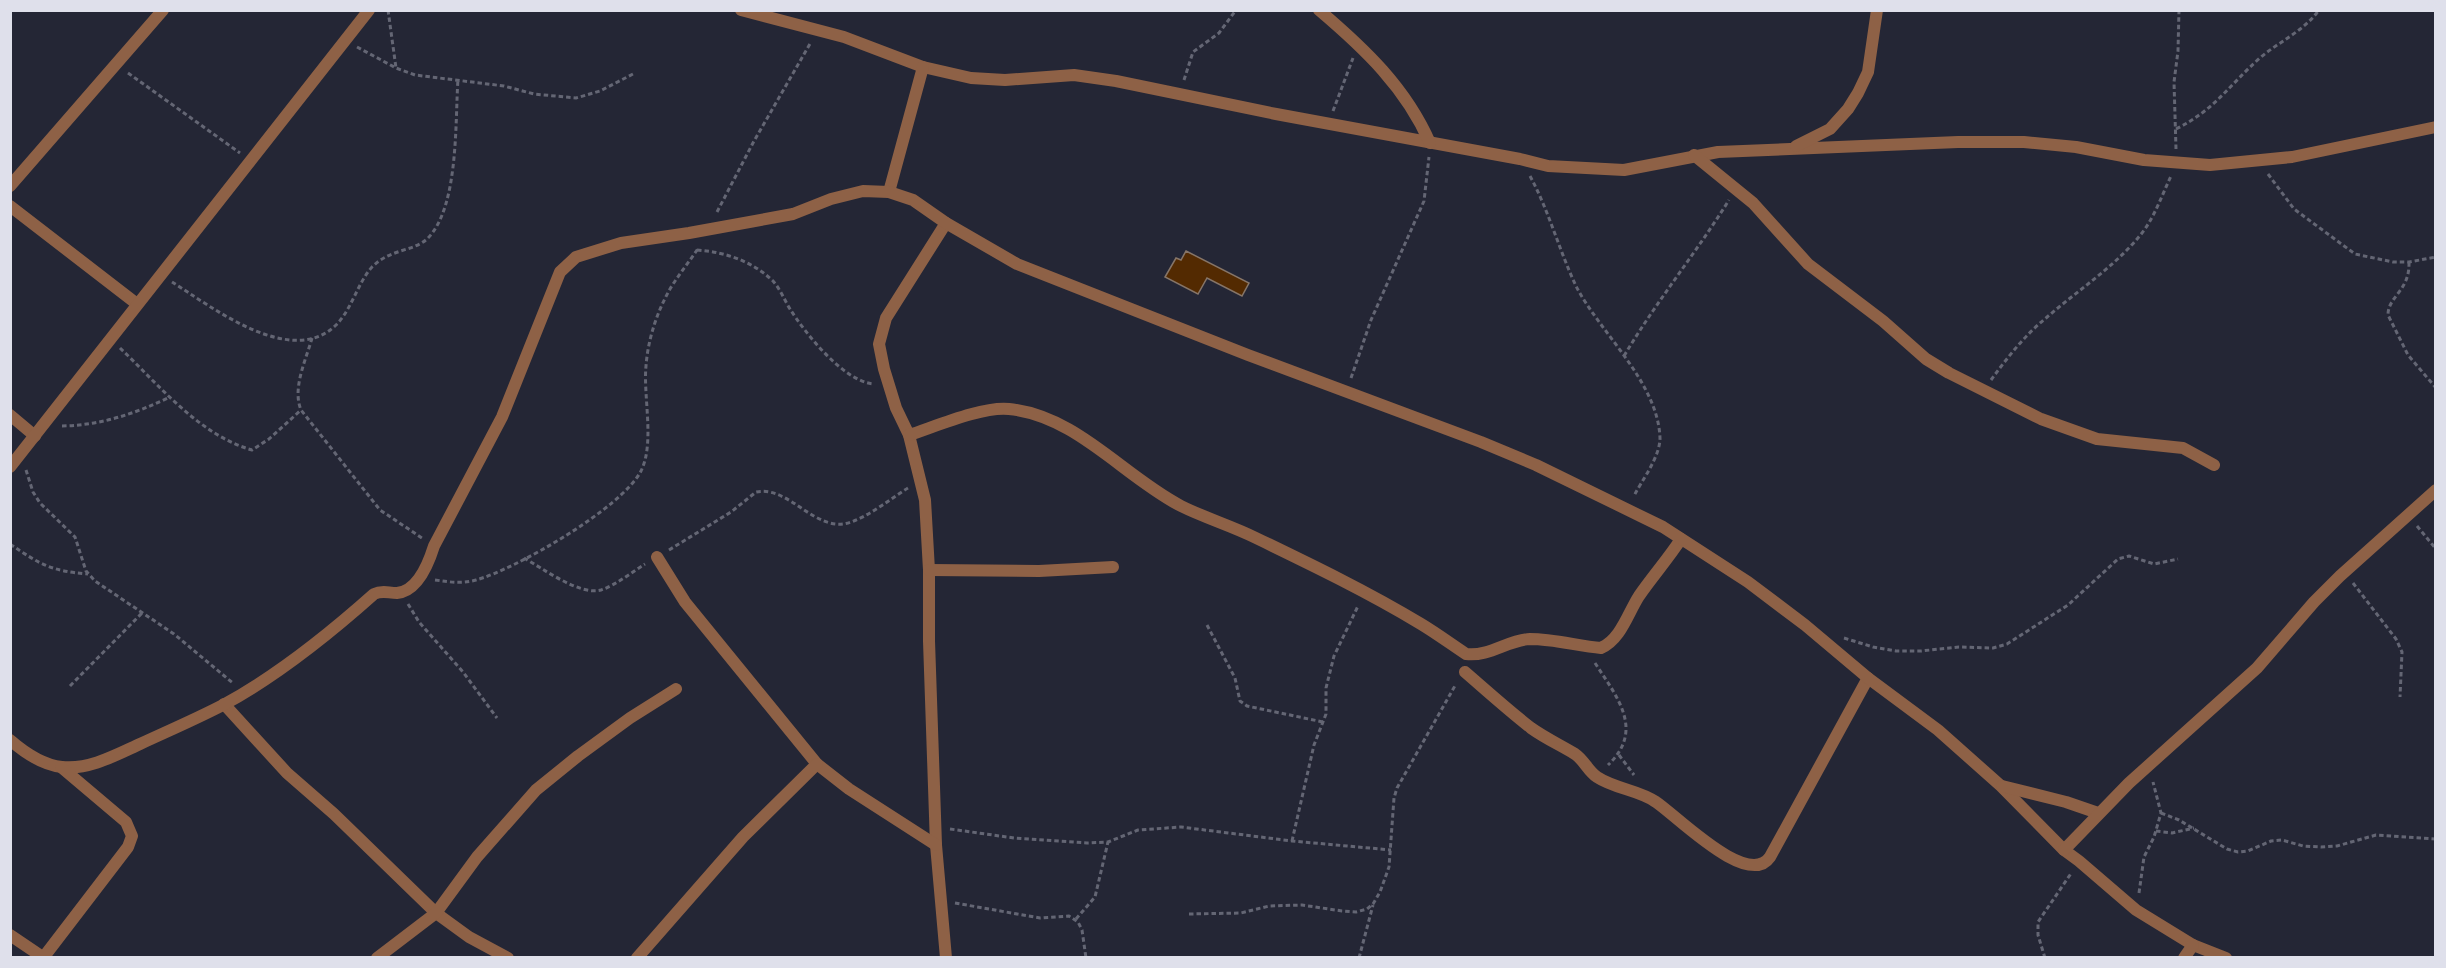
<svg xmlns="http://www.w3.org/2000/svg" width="2446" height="968" viewBox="0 0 2446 968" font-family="Arial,sans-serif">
	<rect width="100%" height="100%" fill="#242635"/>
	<polygon fill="#532a01" stroke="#867568" stroke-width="1.5" points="1186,251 1249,283 1242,296 1207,278 1198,294 1165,277 1176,258 1181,260"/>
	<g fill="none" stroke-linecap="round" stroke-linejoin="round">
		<g stroke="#646674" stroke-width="3" stroke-dasharray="4.5 3" stroke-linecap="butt">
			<polyline points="388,10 396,68"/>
			<polyline points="357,47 396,68 415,75 504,86 534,94 576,98 600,91 633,74"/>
			<polyline points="128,73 240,153"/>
			<polyline points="1184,80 1193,52 1219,33 1236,10"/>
			<polyline points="1333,111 1353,58"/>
			<path d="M2176,129C2216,109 2229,85 2261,57C2280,41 2304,31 2319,10"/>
			<polyline points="2176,149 2174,82 2178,51 2179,10"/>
			<polyline points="2268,174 2294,209 2355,254 2393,262 2409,262 2436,257"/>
			<path d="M1530,176C1549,211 1559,250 1576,286C1600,333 1658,382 1660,438C1660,457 1642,480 1634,496"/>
			<polyline points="717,212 754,141 811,42"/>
			<path d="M697,250C725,252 752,261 773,281C780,289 784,299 790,309C805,333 844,382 874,384"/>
			<path d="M2409,262C2410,291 2388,296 2388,315L2408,355L2436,388"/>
			<path d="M172,282C212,307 291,369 336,325C352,309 357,284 372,267C391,248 414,252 428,238C459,206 455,122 458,79"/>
			<path d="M312,338C306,360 292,388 301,410L380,510L422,538"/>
			<path d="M120,348C159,385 199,435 252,450L269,439L301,410"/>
			<path d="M1624,356C1656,302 1696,253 1729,200"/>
			<polyline points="1351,378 1371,320 1424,201 1429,157"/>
			<path d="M1991,380C2007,358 2025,335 2046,318C2078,290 2116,266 2142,233C2155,216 2162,195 2171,176"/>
			<path d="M62,426C102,425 134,414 170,397"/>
			<polyline points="26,470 33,492 40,503 75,537 86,571 95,581 174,634 234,684"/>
			<polyline points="2417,526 2436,549"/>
			<path d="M10,544C41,565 51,571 88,574"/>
			<path d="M669,550L731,512L756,492C790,485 816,535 851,522C871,515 890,499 908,488"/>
			<path d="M524,558C542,568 580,596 601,590C616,585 632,572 645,564"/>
			<path d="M435,580C450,582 461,584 476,580C516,569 622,508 641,471C655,443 643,396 646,366C648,339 657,312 670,289C679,274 690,261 699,247"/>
			<polyline points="2353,583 2396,639 2402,652 2400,697"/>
			<polyline points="408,604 419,622 463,672 497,718"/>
			<polyline points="1207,625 1235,678 1240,701 1247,706 1323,722"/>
			<polyline points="1844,638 1873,647 1896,651 1921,651 1959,647 1993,648 2007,644 2068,605 2118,559 2129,556 2154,564 2178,559"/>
			<path d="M1595,663C1617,697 1645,730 1608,765"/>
			<polyline points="70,686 142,613"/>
			<polyline points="1619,755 1634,775"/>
			<polyline points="2161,813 2179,820 2227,849 2238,852 2248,851 2271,841 2282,840 2303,846 2321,847 2337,846 2376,835 2436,839"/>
			<polyline points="950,829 1014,838 1087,843 1108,842 1138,830 1181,827 1292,841 1391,850"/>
			<polyline points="2156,831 2172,833 2194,828"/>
			<polyline points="1292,841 1314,745 1326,714 1326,688 1334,656 1358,606"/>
			<polyline points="2139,893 2144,857 2154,837 2161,813 2153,782"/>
			<polyline points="955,903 1040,918 1069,916 1078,922 1082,930 1086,958"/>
			<polyline points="1189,914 1241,913 1269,906 1302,905 1342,911 1356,912 1367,909 1373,904 1380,892 1389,867 1394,798 1397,788 1456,684"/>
			<polyline points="1076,919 1095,897 1108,842"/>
			<polyline points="1359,958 1373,905"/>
			<polyline points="2045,958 2038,935 2038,922 2072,872"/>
		</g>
		<g stroke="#8e6146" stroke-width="12">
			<polyline points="741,10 844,37 923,67 971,78 1005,80 1074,75 1116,81 1276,114 1520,159 1548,166 1624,170 1718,152 1958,142 2024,142 2076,147 2144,160 2210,165 2292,157 2436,127"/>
			<path d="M1319,10C1365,49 1406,88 1430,143"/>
			<polyline points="1796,146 1830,129 1848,109 1858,93 1868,72 1877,10"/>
			<polyline points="1694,155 1753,203 1808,264 1883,321 1926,359 1949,373 2041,419 2097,439 2183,448 2214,465"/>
			<polyline points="10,186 163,10"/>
			<polyline points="889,192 923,67"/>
			<polyline points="10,206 137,304"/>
			<polyline points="946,223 886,318 879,344 884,369 896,408 909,435 925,500 929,570 929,641 936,845 946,958"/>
			<polyline points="10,415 35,436"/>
			<path d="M909,435C934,427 983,406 1009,409C1077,416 1123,476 1181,506C1205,518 1232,526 1256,538C1312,565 1368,592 1421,624C1436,633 1451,644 1466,654C1489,657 1508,640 1530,639C1554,639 1578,646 1601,648C1621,639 1628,613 1639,596C1652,577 1668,559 1681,539"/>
			<polyline points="10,467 369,10"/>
			<polyline points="657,557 685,602 817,764 849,789 936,845"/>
			<polyline points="929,570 1039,571 1113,567"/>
			<path d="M1465,672C1487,691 1508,710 1531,728C1545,738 1560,745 1575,754C1584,760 1588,771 1597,777C1615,789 1639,790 1656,802C1677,816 1748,889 1770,857L1868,678"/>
			<polyline points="224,704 287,773 334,814 436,913 469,937 508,958"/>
			<path d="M10,740C25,753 42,765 62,767C89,770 116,755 140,744C168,731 196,719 223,705C277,676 328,635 374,594C382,590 388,593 397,593C418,591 429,562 434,546L502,417L560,272L576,257L621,243L689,233L793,214L831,199L863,191L889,192L913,200L946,223L1017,264L1248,355L1481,442L1536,465L1663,527L1748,582L1805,625L1868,678L1938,730L2001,786L2064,850L2079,861L2136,910L2193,945L2226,958"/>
			<polyline points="2002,786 2066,802 2098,813"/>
			<polyline points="2064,850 2129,783 2257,668 2314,602 2340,576 2436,490"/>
			<polyline points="10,935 44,958"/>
			<polyline points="43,958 128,847 132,836 126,822 61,767"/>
			<polyline points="377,958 436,913 477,857 536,790 578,756 630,718 676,689"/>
			<polyline points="637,958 743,837 817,764"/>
			<polyline points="2184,958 2193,945"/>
		</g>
	</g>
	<rect width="2446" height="968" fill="none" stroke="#dfe0eb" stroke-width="24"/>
</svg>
